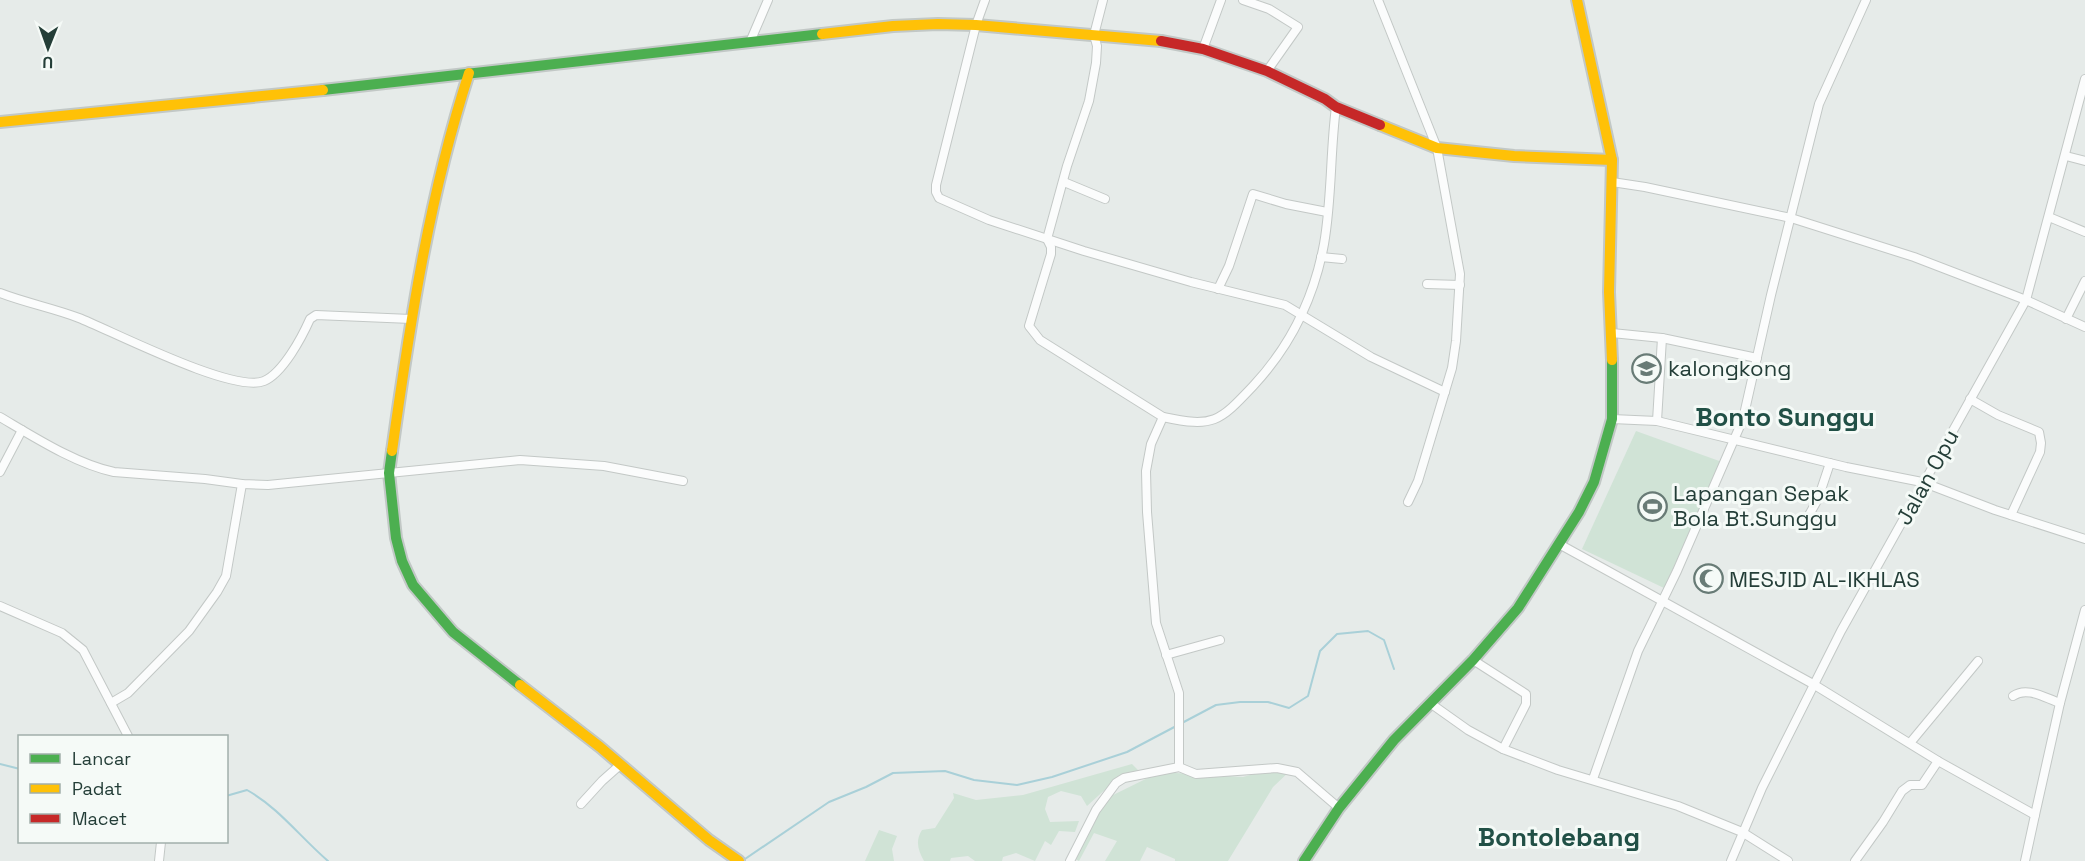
<svg xmlns="http://www.w3.org/2000/svg" width="2085" height="861" viewBox="0 0 2085 861" font-family="'Space Grotesk',sans-serif">
	<rect width="100%" height="100%" fill="#e6ebe9"/>
	<g fill="#d0e3d6">
		<polygon points="1636,431 1722,462 1664,588 1582,549"/>
		<path d="M1132,764L1139,771L1109,786L1087,806L1081,796L1061,791L1048,797L1045,809L1050,822L1079,821L1075,832L1059,831L1051,845L1045,841L1035,861L1016,853L1003,857L1002,861H975L968,856L951,858L950,861H924C918,850 915,841 922,830L935,828L954,798L953,793L976,800L1023,795Z"/>
		<polygon points="1170,767 1176,773 1243,777 1268,770 1291,770 1273,787 1228,861 1175,861 1175,859 1147,847 1140,861 1105,861 1117,841 1094,833 1079,861 1070,856 1093,816 1109,797"/>
		<polygon points="879,830 897,836 892,849 894,861 865,861"/>
	</g>
	<g fill="none" stroke-linecap="round" stroke-linejoin="round">
		<g stroke="#a9d0d8" stroke-width="2">
			<polyline points="0,764 20,769"/>
			<path d="M226,796L247,790C279,808 300,837 328,861"/>
			<polyline points="742,861 829,802 866,787 893,773 945,771 974,780 1017,785 1052,777 1127,752 1216,705 1240,702 1268,702 1289,708 1308,696 1320,651 1337,634 1368,631 1384,640 1394,669"/>
		</g>
		<defs>
			<g id="street">
				<polyline points="985,0 976,25 936,185 936,192 939,198 989,220 1084,251 1191,282 1285,305 1371,357 1445,392"/>
				<polyline points="1103,0 1094,35 1097,46 1096,63 1089,101 1067,166 1047,239 1051,247 1051,254 1029,326 1040,340 1163,417 1151,444 1146,471 1147,512 1156,623 1179,693 1179,767"/>
				<polyline points="1243,0 1269,9 1298,27 1267,71"/>
				<polyline points="1378,0 1437,148 1460,274 1456,341 1452,368 1418,481 1408,502"/>
				<polyline points="750,42 768,0"/>
				<polyline points="1203,49 1221,0"/>
				<polyline points="2066,156 2085,161"/>
				<polyline points="1064,182 1105,199"/>
				<polyline points="1612,182 1645,187 1791,218 1914,257 2026,300 2085,327"/>
				<polyline points="2049,217 2085,232"/>
				<polyline points="1321,257 1342,259"/>
				<polyline points="1427,284 1460,285"/>
				<polyline points="1218,289 1229,266 1253,194 1286,204 1327,212"/>
				<path d="M0,293C26,303 53,308 79,318C112,331 234,394 264,381C283,373 302,337 310,319L316,315L411,319"/>
				<polyline points="2066,319 2085,281"/>
				<polyline points="1612,333 1662,338 1757,358"/>
				<polyline points="1970,399 1998,415 2039,432 2041,443 2040,452 2011,515"/>
				<path d="M0,417C34,437 76,464 114,472L205,479L242,484L268,485L520,460L604,466L683,481"/>
				<path d="M1163,417C1214,428 1219,422 1254,385C1291,345 1314,298 1324,244C1332,199 1330,153 1336,107"/>
				<polyline points="1612,419 1657,421 1846,467 1922,482 1995,510 2085,539"/>
				<polyline points="1657,421 1662,338"/>
				<polyline points="0,472 22,430"/>
				<polyline points="1805,522 1818,499 1830,463"/>
				<polyline points="1559,544 1813,684 1938,761 2035,815 2025,861"/>
				<polyline points="0,606 62,633 83,650 128,736"/>
				<polyline points="1166,655 1220,640"/>
				<polyline points="1473,660 1526,694 1526,704 1503,749 1558,770 1678,806 1742,832 1788,861"/>
				<path d="M2013,696C2027,686 2045,698 2060,703"/>
				<polyline points="111,703 128,693 189,631 217,592 226,576 242,484"/>
				<polyline points="1430,703 1468,730 1503,749"/>
				<polyline points="1910,743 1978,661"/>
				<polyline points="1593,779 1638,651 1677,571 1743,419 1771,295 1819,104 1866,0"/>
				<polyline points="581,804 602,781 620,765"/>
				<polyline points="2035,815 2060,703 2085,610"/>
				<polyline points="159,861 161,842"/>
				<polyline points="1070,861 1096,810 1116,783 1124,778 1179,767 1196,774 1277,768 1297,772 1339,808"/>
				<polyline points="1731,861 1762,788 1841,631 2026,300 2085,79"/>
				<polyline points="1855,861 1883,822 1902,791 1910,785 1922,785 1938,761"/>
			</g>
			<g id="fast">
				<polyline points="323,90 822,34"/>
				<polyline points="392,451 389,473 396,538 402,561 413,585 453,632 520,685"/>
				<polyline points="1304,861 1339,808 1394,740 1473,660 1518,608 1579,512 1594,482 1612,419 1612,360"/>
			</g>
			<g id="slow">
				<polyline points="1577,0 1612,160 1609,292 1612,360"/>
				<polyline points="822,34 893,26 938,24 976,25 1161,41"/>
				<polyline points="0,122 323,90"/>
				<polyline points="1380,125 1437,148 1514,156 1612,160"/>
				<path d="M392,451C410,323 429,196 469,73"/>
				<polyline points="520,685 600,747 709,840 739,861"/>
			</g>
			<polyline id="jam" points="1161,41 1203,49 1267,71 1325,99 1336,107 1380,125"/>
		</defs>
		<use href="#street" stroke="#c3c8c6" stroke-width="10"/>
		<use href="#fast" stroke="#c2c8c6" stroke-width="14"/>
		<use href="#slow" stroke="#c2c8c6" stroke-width="14"/>
		<use href="#jam" stroke="#c2c8c6" stroke-width="14"/>
		<use href="#street" stroke="#fbfcfc" stroke-width="8"/>
		<use href="#fast" stroke="#4caf50" stroke-width="10"/>
		<use href="#slow" stroke="#ffc107" stroke-width="10"/>
		<use href="#jam" stroke="#c62828" stroke-width="10"/>
	</g>
	<defs>
		<symbol id="school-ring" viewBox="-11 -11 22 22"><circle r="9.5" fill="#f5faf7" stroke="#687b76" stroke-width="1.5"/><path d="M0-5L7-2L0 1L-7-2ZM-4 1L0 2.5L4 1V4Q0 6-4 4Z" fill="#687b76"/></symbol>
		<symbol id="stadium-ring" viewBox="-11 -11 22 22"><circle r="9.5" fill="#f5faf7" stroke="#687b76" stroke-width="1.5"/><path d="M0-5a6.5 5 0 1 0 0 10a6.5 5 0 1 0 0-10ZM-3.5-1.8h7v3.6h-7Z" fill="#687b76"/></symbol>
		<symbol id="mosque-ring" viewBox="-11 -11 22 22"><circle r="9.5" fill="#f5faf7" stroke="#687b76" stroke-width="1.5"/><path d="M3.5-4.9A6 6 0 1 0 3.5 4.9A5 5 0 1 1 3.5-4.9Z" fill="#687b76"/></symbol>
	</defs>
	<g fill-rule="evenodd">
		<use href="#school-ring" x="1630" y="352" width="33" height="33"/>
		<use href="#stadium-ring" x="1636" y="490" width="33" height="33"/>
		<use href="#mosque-ring" x="1692" y="562" width="33" height="33"/>
	</g>
	<g text-anchor="middle" stroke-width="6" stroke-linejoin="round" paint-order="stroke">
		<g font-size="22" fill="#243e38" stroke="#f5faf7" text-anchor="start">
			<text x="1668" y="376">kalongkong</text>
			<text x="1673" y="501">Lapangan Sepak<tspan x="1673" dy="25">Bola Bt.Sunggu</tspan></text>
			<text x="1729" y="587">MESJID AL-IKHLAS</text>
		</g>
		<g font-size="22" fill="#243e38" stroke="#f5faf7">
			<text transform="translate(1927 477) rotate(-61)" y="8">Jalan Opu</text>
		</g>
		<g font-size="26" font-weight="bold" fill="#215046" stroke="#f5faf7">
			<text x="1785" y="426">Bonto Sunggu</text>
			<text x="1559" y="846">Bontolebang</text>
		</g>
	</g>
	<rect x="18" y="735" width="210" height="108" fill="#f5faf7" stroke="#a1afab" stroke-width="1.5"/>
	<rect x="30" y="754" width="30" height="9" fill="#4caf50" stroke="#a1afab" stroke-width="1.5"/>
	<text x="72" y="765" font-size="18" fill="#243e38">Lancar</text>
	<rect x="30" y="784" width="30" height="9" fill="#ffc107" stroke="#a1afab" stroke-width="1.5"/>
	<text x="72" y="795" font-size="18" fill="#243e38">Padat</text>
	<rect x="30" y="814" width="30" height="9" fill="#c62828" stroke="#a1afab" stroke-width="1.5"/>
	<text x="72" y="825" font-size="18" fill="#243e38">Macet</text>
	<g transform="translate(48 48) rotate(181)" stroke="#f5faf7" stroke-width="4.5" paint-order="stroke">
	<path d="M0-4.5L10 22L0 15L-10 22Z" fill="#243e38"/>
	<text y="-9" font-size="16" font-weight="bold" text-anchor="middle" fill="#243e38">U</text>
	</g>
</svg>
